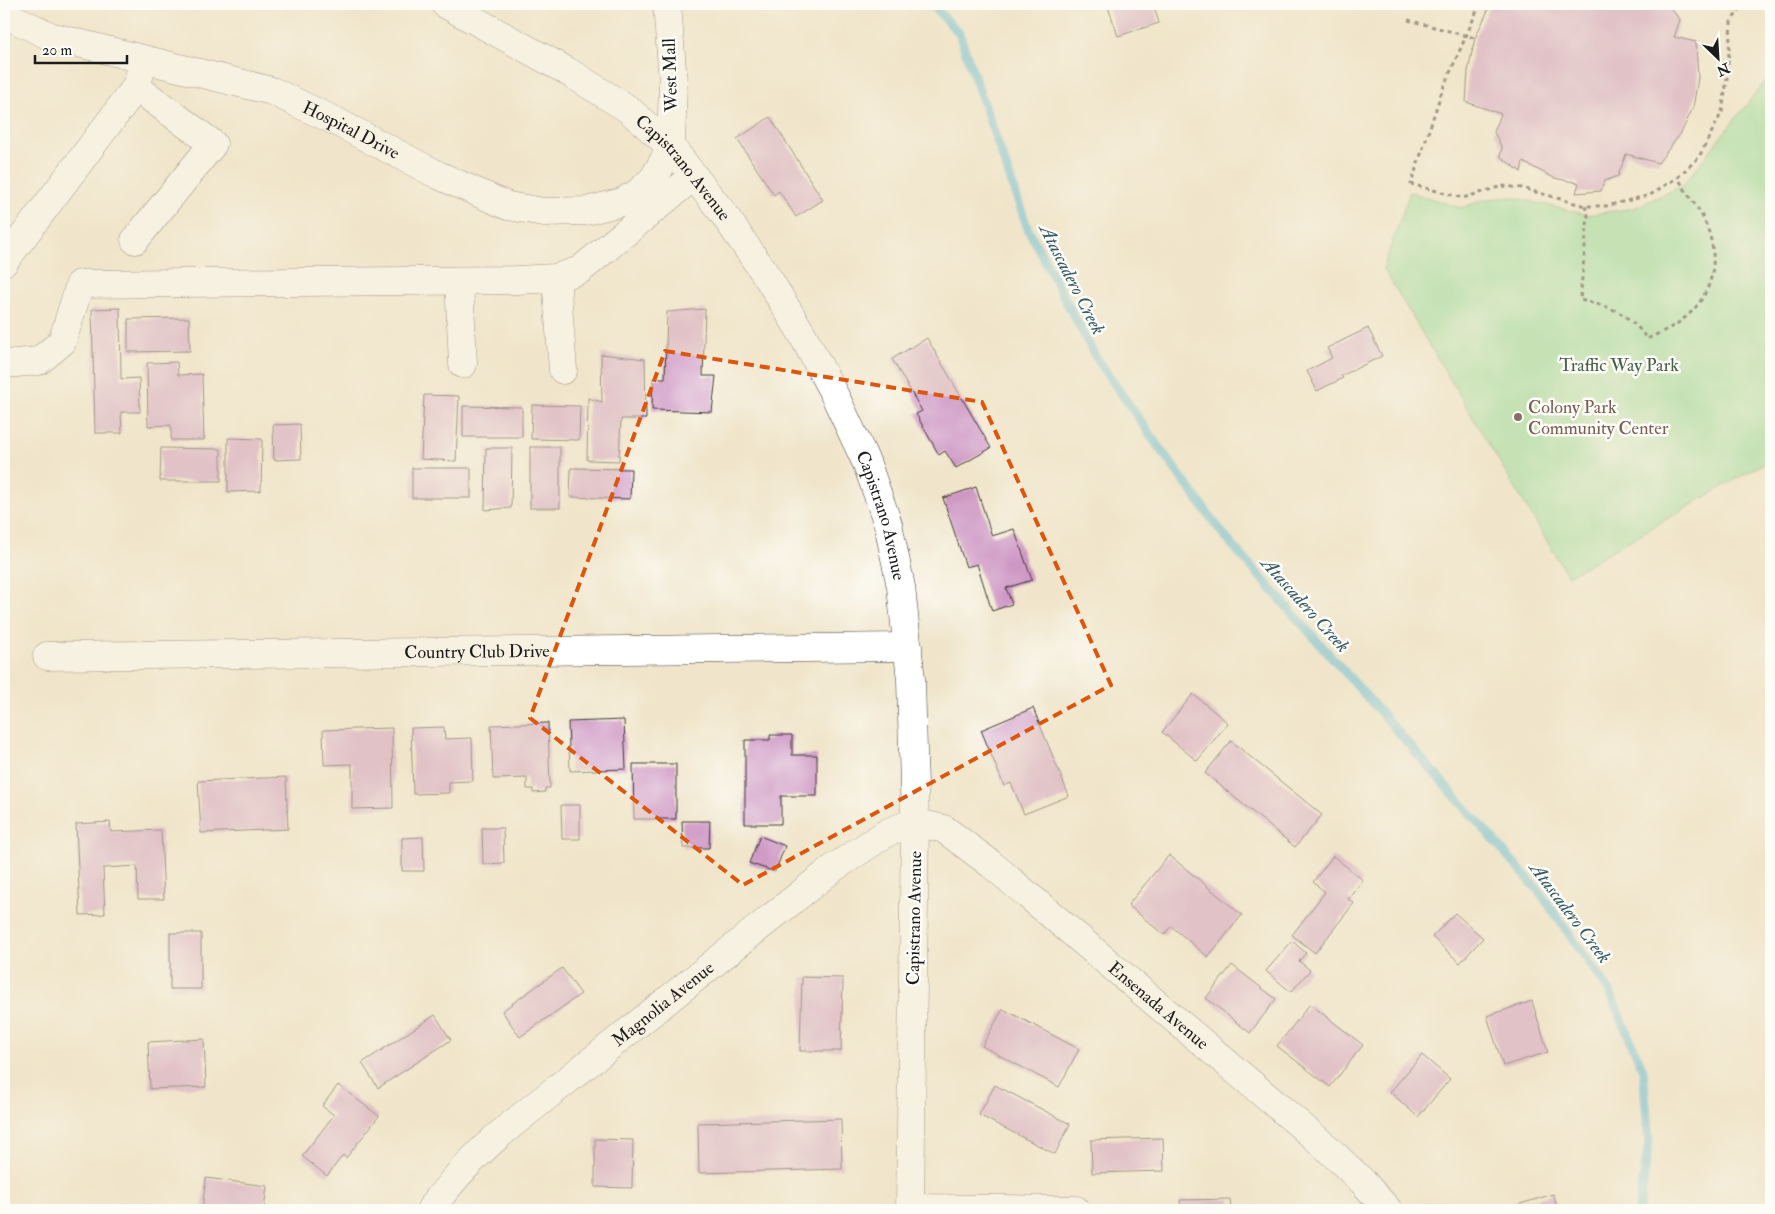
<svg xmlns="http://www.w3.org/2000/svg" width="1775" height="1214" viewBox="0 0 1775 1214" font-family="'IM FELL Double Pica',serif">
	<rect width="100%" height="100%" fill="#fdfcf7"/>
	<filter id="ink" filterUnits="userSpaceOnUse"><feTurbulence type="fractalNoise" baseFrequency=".02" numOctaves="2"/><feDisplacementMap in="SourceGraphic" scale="10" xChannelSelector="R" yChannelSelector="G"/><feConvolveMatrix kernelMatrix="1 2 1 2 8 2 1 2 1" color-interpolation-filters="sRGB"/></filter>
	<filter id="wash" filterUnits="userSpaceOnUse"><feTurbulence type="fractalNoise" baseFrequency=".0096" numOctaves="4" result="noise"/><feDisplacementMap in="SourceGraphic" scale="20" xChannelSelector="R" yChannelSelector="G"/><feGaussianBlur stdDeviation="1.12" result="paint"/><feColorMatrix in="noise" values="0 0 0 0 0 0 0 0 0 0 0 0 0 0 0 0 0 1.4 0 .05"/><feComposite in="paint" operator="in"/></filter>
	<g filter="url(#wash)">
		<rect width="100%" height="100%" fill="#f0e5ca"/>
		<polygon fill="#92de9b" stroke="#577d5c" points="1771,74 1771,459 1568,576 1383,268 1410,192 1461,208 1486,199 1513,197 1588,215 1634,208 1682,186"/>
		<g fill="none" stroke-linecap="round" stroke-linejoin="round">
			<polyline stroke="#59b9d8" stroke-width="9" points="931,4 959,33 1028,229 1095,356 1158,446 1226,538 1538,890 1610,992 1643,1070 1649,1142 1639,1210"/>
		</g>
		<g id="blocks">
			<g fill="#ce97c4">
				<polygon points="1107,4 1153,4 1159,23 1118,36"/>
				<polygon points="1491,4 1667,4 1680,20 1674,37 1696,42 1698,78 1693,108 1681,133 1658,163 1626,154 1618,176 1605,181 1601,191 1576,193 1579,183 1554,178 1523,162 1521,172 1500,156 1502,148 1494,132 1501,114 1466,102 1468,71 1475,38"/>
				<polygon points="770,117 823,200 796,217 779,191 774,195 737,139"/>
				<polygon points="120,308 121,379 139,378 140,412 121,412 122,433 95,433 92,309"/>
				<polygon points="705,309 703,376 716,376 712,412 652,410 653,378 665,378 667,312"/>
				<polygon points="189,318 190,351 128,352 128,319"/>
				<polygon points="1368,328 1382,356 1341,376 1343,378 1317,391 1307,371 1332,358 1327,348"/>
				<polygon points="927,338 991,448 956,468 945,451 939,455 916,414 922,411 892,359"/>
				<polygon points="601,354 645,359 646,419 621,419 619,461 587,460 588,398 602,402"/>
				<polygon points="177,362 178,375 202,374 204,440 171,440 171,425 148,426 147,363"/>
				<polygon points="424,395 459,396 456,461 421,459"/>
				<polygon points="532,405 580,406 579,440 531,439"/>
				<polygon points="463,406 522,407 522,437 463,437"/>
				<polygon points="300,424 301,459 274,460 273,425"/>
				<polygon points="228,438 262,439 261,491 228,492"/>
				<rect x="530" y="447" width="30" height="61"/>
				<polygon points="161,448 221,449 221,481 160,481"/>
				<polygon points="486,448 512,448 511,508 485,510"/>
				<rect x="412" y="468" width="59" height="30"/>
				<polygon points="571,468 631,469 630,499 570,497"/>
				<polygon points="976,487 992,536 1014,529 1032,580 1006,588 1012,604 992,611 977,564 966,567 943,498"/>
				<polygon points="1193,694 1228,723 1197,761 1162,732"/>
				<polygon points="1033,708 1069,796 1024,814 1011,783 1004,786 981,730"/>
				<polygon points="624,720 626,769 570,771 568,722"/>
				<polygon points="548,723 550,788 545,788 545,792 533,793 533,789 527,789 527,778 493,779 491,725"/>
				<polygon points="444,727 445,739 472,738 473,781 449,782 449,793 413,794 411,728"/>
				<polygon points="392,728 393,808 352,809 352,764 324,765 323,730"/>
				<polygon points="770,735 792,735 792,755 817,755 817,796 781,796 781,824 745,824 745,740 770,740"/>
				<polygon points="1231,741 1322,815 1295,847 1205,773"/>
				<polygon points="633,764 676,764 676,819 634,819"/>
				<polygon points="286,777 288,829 201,833 198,781"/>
				<polygon points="561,805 580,805 580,839 562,839"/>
				<polygon points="682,821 710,821 709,848 683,848"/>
				<polygon points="110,822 111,832 161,830 164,899 138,899 137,866 103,868 105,914 80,915 76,824"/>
				<polygon points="482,828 503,828 504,863 483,864"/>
				<polygon points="760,836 785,846 775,872 749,863"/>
				<polygon points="423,837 424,871 402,871 402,838"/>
				<polygon points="1169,855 1242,915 1208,957 1171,926 1164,935 1128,905"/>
				<polygon points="1333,856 1363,880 1348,899 1354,903 1315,953 1292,935 1325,892 1313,882"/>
				<polygon points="1455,913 1483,938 1460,963 1432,937"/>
				<rect x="170" y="933" width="31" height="56"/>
				<polygon points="1292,941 1306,953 1299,961 1310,970 1291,992 1266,971"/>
				<polygon points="1232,965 1276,999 1250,1033 1206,998"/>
				<polygon points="562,968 581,994 520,1037 502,1011"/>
				<polygon points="802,977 843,978 841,1051 800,1051"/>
				<polygon points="1532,1001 1548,1052 1503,1066 1487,1016"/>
				<polygon points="1310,1004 1363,1045 1330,1087 1277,1046"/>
				<polygon points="1003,1009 1079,1049 1059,1087 982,1046"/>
				<polygon points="435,1015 451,1040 378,1088 362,1063"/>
				<polygon points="204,1039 206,1087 150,1089 148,1042"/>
				<polygon points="1422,1055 1450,1079 1418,1117 1390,1092"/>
				<polygon points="338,1085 379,1116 346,1158 343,1155 327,1176 302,1156 334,1115 322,1106"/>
				<polygon points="995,1085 1070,1124 1055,1154 979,1115"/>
				<polygon points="841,1119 842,1169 699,1173 698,1123"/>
				<polygon points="1163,1138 1164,1171 1092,1173 1091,1140"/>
				<polygon points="595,1139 633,1140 632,1188 595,1187"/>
				<polygon points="206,1178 267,1186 264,1210 202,1210"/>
				<polygon points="1553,1194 1558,1210 1516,1210 1514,1206"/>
				<polygon points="1230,1199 1231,1210 1181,1210 1180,1200"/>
			</g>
		</g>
	</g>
	<g filter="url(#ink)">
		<use href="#blocks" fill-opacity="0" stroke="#3c3a36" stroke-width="1"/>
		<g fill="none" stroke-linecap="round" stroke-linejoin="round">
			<defs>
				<g id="minor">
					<path id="s1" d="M445,4L567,71L628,109L671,147L723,213L768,278L801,332L835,396L867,464L888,524L901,587L911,680L915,822L910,1210"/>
					<path id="s2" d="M4,14L50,36L272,91L335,121L438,175L508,206L544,212L586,211L622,202L638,193L654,178L671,147L673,82L667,4"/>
					<polyline points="135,240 213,144 136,87 144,60"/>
					<polyline points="4,262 136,87"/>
					<polyline points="556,278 563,370"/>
					<polyline points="459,281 463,364"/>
					<polyline points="4,364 39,361 62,342 80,284 516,280 556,278 580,270 694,176"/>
					<path id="s3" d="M47,656L908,647"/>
					<polyline points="910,1208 1076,1210"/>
					<path id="s4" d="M430,1210C453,1178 480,1150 511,1125L832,869L888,832L915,822L944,829L991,864L1325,1146L1363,1182L1388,1210"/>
				</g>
			</defs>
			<use href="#minor" stroke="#3c3a36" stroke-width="29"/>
			<g stroke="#3c3a36" stroke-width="3" stroke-dasharray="4 4" stroke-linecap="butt">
				<polyline points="1480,4 1442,91 1411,184 1463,198 1502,186 1522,188 1585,206 1606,206 1650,195 1678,177 1699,157 1722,112 1727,79 1731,22 1739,10 1745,4"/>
				<polyline points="1408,20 1475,38"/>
				<path d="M1585,206L1588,215L1580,300C1611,307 1628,312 1647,339C1657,334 1669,329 1678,323C1714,298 1722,259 1704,220C1697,205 1685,192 1678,177"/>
			</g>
			<use href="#minor" stroke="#fff" stroke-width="28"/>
		</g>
	</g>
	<path d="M0 0H1775V1214H0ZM665,351L982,402L1111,685L743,885L530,718Z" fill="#f0e5ca" fill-opacity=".55" fill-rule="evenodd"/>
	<path fill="none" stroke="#de560d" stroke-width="4" stroke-dasharray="10 6" stroke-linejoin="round" d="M665,351L982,402L1111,685L743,885L530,718Z"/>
	<circle fill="#8d6e63" stroke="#fdfcf7" stroke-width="2" cx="1518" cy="417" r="5"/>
	<g text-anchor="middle" stroke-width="5" stroke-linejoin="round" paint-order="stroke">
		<g font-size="18" fill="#1c1c1c" stroke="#fdfcf7">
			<text transform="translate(670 75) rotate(-92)" y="6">West Mall</text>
			<text dy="6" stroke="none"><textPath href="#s2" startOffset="368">Hospital Drive</textPath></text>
			<text dy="6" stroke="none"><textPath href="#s1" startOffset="292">Capistrano Avenue</textPath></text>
			<text dy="6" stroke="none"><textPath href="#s1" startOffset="696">Capistrano Avenue</textPath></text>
			<text dy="6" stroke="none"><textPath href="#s3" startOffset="430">Country Club Drive</textPath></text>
			<text transform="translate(914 918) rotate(-89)" y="6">Capistrano Avenue</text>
			<text dy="6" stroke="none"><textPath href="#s4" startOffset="312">Magnolia Avenue</textPath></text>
			<text dy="6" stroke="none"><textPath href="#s4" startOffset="932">Ensenada Avenue</textPath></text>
		</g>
		<g font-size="18" fill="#456048" stroke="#fdfcf7">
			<text x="1619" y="371">Traffic Way Park</text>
		</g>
		<g font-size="18" fill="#785e54" stroke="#fdfcf7" text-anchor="start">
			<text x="1528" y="413">Colony Park<tspan x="1528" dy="21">Community Center</tspan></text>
		</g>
		<g font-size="19" font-style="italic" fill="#345b67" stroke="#fdfcf7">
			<text transform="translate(1073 279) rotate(63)" y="7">Atascadero Creek</text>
			<text transform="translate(1306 604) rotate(48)" y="7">Atascadero Creek</text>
			<text transform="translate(1571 912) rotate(53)" y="7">Atascadero Creek</text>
		</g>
	</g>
	<rect width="1775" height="1214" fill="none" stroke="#fdfcf7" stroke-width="20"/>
	<g transform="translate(1718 58) rotate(155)" stroke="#fdfcf7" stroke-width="4" paint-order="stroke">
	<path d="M0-4L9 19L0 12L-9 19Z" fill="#1c1c1c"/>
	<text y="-8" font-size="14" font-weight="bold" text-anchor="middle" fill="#1c1c1c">N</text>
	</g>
	<path d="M35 55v8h92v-8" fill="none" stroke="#1c1c1c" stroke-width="2.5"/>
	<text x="42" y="55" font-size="15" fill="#1c1c1c" stroke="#fdfcf7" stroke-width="4" paint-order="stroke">20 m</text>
</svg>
